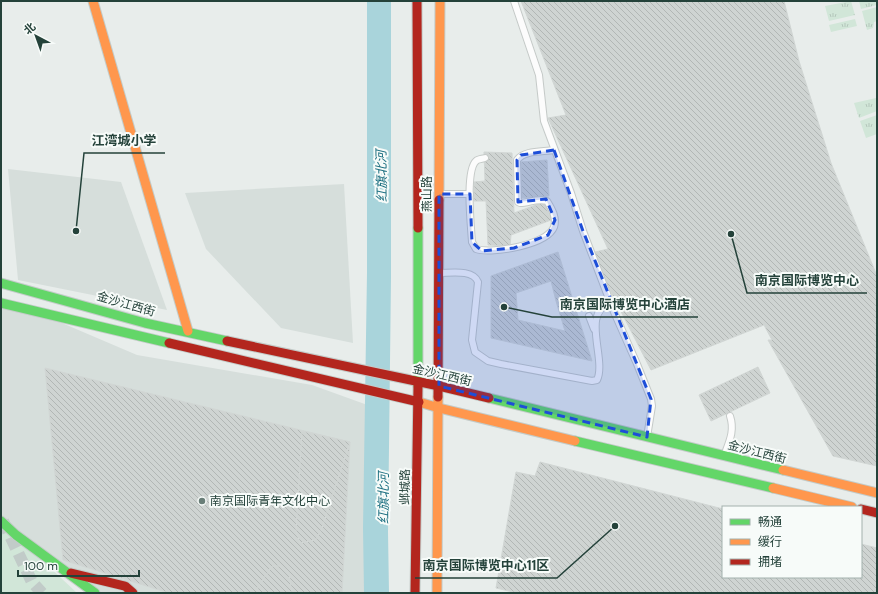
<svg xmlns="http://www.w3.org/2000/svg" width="878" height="594" viewBox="0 0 878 594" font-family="'DM Sans','Noto Sans SC',sans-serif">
	<defs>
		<pattern id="grass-tufts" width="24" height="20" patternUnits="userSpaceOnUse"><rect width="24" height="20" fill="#d1e6d8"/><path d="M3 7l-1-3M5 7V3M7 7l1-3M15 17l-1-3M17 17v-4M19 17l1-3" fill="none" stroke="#b3c6ba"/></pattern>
		<pattern id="building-back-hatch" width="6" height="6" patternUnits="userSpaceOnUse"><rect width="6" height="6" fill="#cfd4d2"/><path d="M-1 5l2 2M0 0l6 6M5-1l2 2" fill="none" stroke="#b2b7b5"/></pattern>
	</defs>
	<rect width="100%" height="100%" fill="#e8edeb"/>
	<g fill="#d6dedb">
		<polygon points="8,169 121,182 167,310 18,280"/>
		<polygon points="344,184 353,343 281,328 206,249 185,193"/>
		<polygon points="1,297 137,355 312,385 373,407 368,593 85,593 1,521"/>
	</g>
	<g fill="url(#grass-tufts)">
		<polygon points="851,1 855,15 829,21 825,6"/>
		<polygon points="859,1 877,1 877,5 861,9"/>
		<polygon points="877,7 877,21 874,22 873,28 867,30 862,11"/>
		<polygon points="855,19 857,26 831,32 829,25"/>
		<polygon points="876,98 877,111 859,118 854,103"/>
		<polygon points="877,115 877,134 866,138 860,121"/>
	</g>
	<polygon fill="#d1e6d8" points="1,523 12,532 77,593 1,593"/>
	<polygon fill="#a9d4db" points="367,1 391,1 391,277 388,532 389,593 364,593 363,528 367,273"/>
	<g fill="url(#building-back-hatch)" stroke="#d1d6d4" fill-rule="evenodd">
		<polygon points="521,1 784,1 799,61 831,163 877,276 877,466 833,456 768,340 772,340 764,325 651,370 591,253 608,249 548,118 566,115"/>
		<polygon points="484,152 512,153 514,213 544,202 551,220 511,235 510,246 488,245 486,201 474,201 474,182 485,181"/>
		<polygon points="547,160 549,196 522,198 521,162"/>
		<path d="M558,252L587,345L592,361L491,338V276ZM551,281L556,301L565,331L518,320L516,293Z"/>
		<polygon points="758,367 770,393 711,421 699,395"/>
		<polygon points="45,368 350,442 342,593 169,593 63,560"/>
		<polygon points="302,431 350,442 321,531 315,540 300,543 296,531"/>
		<polygon points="540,462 723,509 723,577 861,577 861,544 877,548 877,593 517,593 496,588 516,472 535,476"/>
		<polygon points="272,566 280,566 289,574 292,593 257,593 258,587"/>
	</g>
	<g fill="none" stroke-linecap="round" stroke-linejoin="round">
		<polyline stroke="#c1cbc8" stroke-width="12" stroke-dasharray="12 6" stroke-linecap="butt" points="3,521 32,582 42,593"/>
		<defs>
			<g id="street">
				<polyline points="514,1 539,75 544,121 571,193 583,231 614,312 637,364 651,399 652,406 647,437"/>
				<path d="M485,158C482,159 478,159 476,161C465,171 471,226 472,242L476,249C493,254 547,245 554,227C557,218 552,209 547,201C537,198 529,203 520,203L518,202L517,160C524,150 543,152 554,150"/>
				<polyline points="439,194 470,194"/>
				<path d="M439,273C451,273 473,269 478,282L472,340L475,352L488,361L501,364L592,381L597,380C607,359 580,312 611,303"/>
				<polyline points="589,316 594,329"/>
				<path d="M724,456C729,442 735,431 730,416"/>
			</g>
			<g id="fast">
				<polyline points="418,228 418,386"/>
				<polyline points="1,283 145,323 227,341"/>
				<polyline points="1,303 169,343"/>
				<polyline points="489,398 783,470"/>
				<polyline points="575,441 773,488"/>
				<polyline points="1,521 16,535 95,593"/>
			</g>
			<g id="slow">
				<polyline points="93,1 188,331"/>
				<polyline points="439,200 440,1"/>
				<polyline points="419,402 439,408 575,441"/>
				<polyline points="783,470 877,493"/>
				<polyline points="773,488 852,507"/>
				<polyline points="437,593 438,397"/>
			</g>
			<g id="jam">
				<polyline points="417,1 418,228"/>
				<polyline points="227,341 439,386 489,398"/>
				<polyline points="169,343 419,402"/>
				<polyline points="438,397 439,200"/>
				<polyline points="861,509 877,513"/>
				<polyline points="71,573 125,586 133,593"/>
				<polyline points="415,593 418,386"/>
			</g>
		</defs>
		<use href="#street" stroke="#c5cac8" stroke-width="8"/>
		<use href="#fast" stroke="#c3cbc8" stroke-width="11"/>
		<use href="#slow" stroke="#c3cbc8" stroke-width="11"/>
		<use href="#jam" stroke="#c3cbc8" stroke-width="11"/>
		<use href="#street" stroke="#fcfcfc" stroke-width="6"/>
		<use href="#fast" stroke="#63d668" stroke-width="9"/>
		<use href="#slow" stroke="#ff974d" stroke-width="9"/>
		<use href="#jam" stroke="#b3261e" stroke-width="9"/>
	</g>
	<path fill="#1d4ed8" fill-opacity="0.2" stroke="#1d4ed8" stroke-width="3" stroke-dasharray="8 5" stroke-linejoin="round" d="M554,150L583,231L651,399L647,437L439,386V194H470L472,242L482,251L514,248L548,235L555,220L546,199L518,202L517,160L521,155Z"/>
	<circle fill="#697e78" stroke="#f7fbf9" stroke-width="1.5" cx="202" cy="501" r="4"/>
	<g text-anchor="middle" stroke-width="4" stroke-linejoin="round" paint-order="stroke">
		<g font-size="12" fill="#24423a" stroke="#f7fbf9">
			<text transform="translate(427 194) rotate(-90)" y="4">燕山路</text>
			<text transform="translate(126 304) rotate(16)" y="4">金沙江西街</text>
			<text transform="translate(442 375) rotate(13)" y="4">金沙江西街</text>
			<text transform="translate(757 452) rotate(14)" y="4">金沙江西街</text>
			<text transform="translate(405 487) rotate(-89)" y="4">邺城路</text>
		</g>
		<g font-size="12" fill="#24423a" stroke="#f7fbf9" text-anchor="start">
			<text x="210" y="505">南京国际青年文化中心</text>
		</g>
		<g font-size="13" font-style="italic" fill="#1c6f80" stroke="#f7fbf9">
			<text transform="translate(381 176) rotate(-91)" y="5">红旗北河</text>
			<text transform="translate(383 498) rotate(-90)" y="5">红旗北河</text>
		</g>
	</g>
	<path fill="none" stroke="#24423a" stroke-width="1.5" d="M76 231L84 153H165M731 234L747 293H867M504 307L552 317H698M615 526L557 578H415"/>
	<g fill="#24423a" stroke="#f7fbf9" stroke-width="1.5">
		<circle cx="76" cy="231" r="4"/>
		<circle cx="731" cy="234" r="4"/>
		<circle cx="504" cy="307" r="4"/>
		<circle cx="615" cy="526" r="4"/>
	</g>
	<g font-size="13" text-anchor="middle" font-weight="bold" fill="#24423a" stroke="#f7fbf9" stroke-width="4" stroke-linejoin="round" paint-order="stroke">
		<text x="124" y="145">江湾城小学</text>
		<text x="807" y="285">南京国际博览中心</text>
		<text x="625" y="309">南京国际博览中心酒店</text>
		<text x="486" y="570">南京国际博览中心11区</text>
	</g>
	<rect width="878" height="594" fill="none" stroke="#24423a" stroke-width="4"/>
	<rect x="722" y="506" width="140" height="72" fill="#f7fbf9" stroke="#a3b1ad"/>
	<rect x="730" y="519" width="20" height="6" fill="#63d668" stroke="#a3b1ad"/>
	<text x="758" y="526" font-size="12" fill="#24423a">畅通</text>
	<rect x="730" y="539" width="20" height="6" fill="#ff974d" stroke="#a3b1ad"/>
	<text x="758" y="546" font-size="12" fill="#24423a">缓行</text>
	<rect x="730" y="559" width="20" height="6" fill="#b3261e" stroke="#a3b1ad"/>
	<text x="758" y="566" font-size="12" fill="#24423a">拥堵</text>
	<g transform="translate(36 36) rotate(319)" stroke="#f7fbf9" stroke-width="3" paint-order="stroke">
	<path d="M0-3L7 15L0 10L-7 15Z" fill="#24423a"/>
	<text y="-6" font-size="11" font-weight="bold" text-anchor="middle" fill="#24423a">北</text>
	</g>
	<path d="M18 570v6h121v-6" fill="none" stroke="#24423a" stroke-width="2"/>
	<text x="24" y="570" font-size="12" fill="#24423a" stroke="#f7fbf9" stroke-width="3" paint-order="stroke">100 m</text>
</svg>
